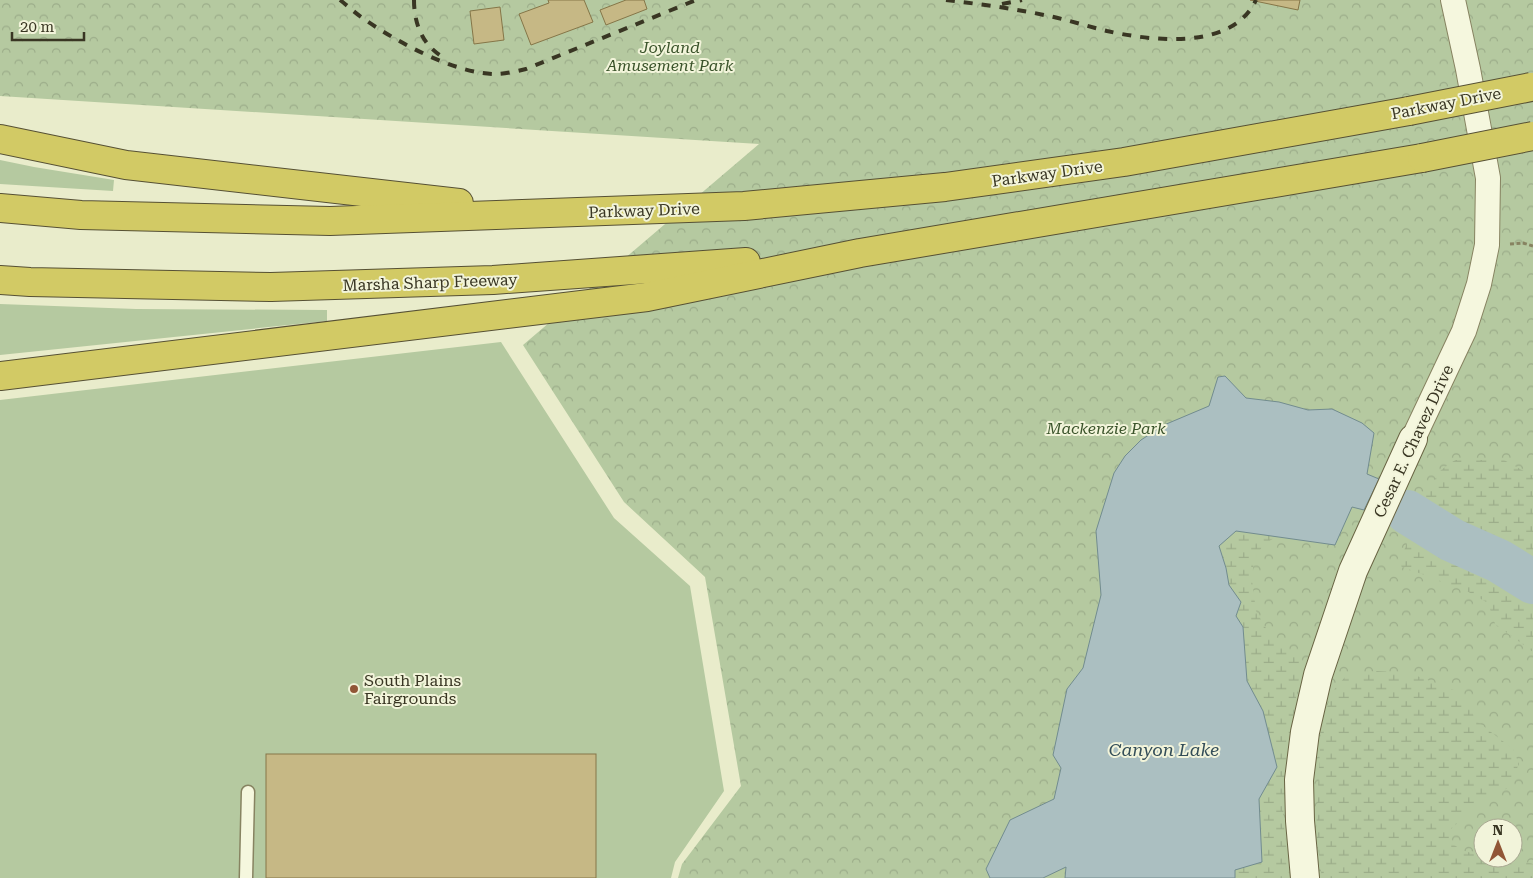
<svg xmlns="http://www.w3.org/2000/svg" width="1533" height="878" viewBox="0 0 1533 878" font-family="'Roboto Serif',serif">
	<defs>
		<pattern id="forest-crowns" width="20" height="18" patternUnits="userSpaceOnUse" patternTransform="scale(1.25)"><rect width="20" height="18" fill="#b5c9a0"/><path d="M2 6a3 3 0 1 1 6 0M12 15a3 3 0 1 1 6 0" fill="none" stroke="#9cad8a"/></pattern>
		<pattern id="wetland-marsh" width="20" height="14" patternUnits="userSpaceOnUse" patternTransform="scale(1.25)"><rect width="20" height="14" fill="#b5c9a0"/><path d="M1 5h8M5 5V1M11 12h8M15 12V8" fill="none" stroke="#9cad8a"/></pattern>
	</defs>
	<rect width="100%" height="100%" fill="#e9eccb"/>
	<g fill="#b5c9a0">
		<polygon points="0,160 34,167 114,180 113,191 0,184"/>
		<polygon points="0,304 136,309 327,310 327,321 0,355"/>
		<polygon points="501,342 614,518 690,586 724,791 675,862 671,878 0,878 0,400"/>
	</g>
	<path fill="url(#forest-crowns)" fill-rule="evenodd" d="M0,0H1533V878H678L682,864L741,786L705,577L624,502L523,345L759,144L0,96ZM1483,828H1513V858H1483Z"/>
	<g fill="url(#wetland-marsh)">
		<polygon points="1455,460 1504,460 1533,476 1533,652 1495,624 1488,603 1465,590 1400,566 1416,508 1441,470"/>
		<polygon points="1236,531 1277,536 1265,544 1254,557 1252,580 1256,611 1275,644 1302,660 1287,756 1283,818 1290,878 1235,878 1235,870 1262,862 1259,799 1277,767 1263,711 1247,681 1243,627 1236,616 1241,602 1229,585 1226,568 1219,546"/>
		<polygon points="1377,671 1409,673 1454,690 1472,708 1474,719 1513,749 1519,764 1508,788 1478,804 1450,830 1451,843 1462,850 1483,857 1483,858 1522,861 1533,864 1533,878 1322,878 1316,832 1321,726 1332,692 1346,676"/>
	</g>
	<polygon fill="#abbfc1" stroke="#728c8f" points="1225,376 1246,398 1279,402 1308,410 1332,409 1362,423 1374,433 1367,474 1379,479 1364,510 1352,507 1335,545 1236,531 1219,546 1226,568 1229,585 1241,602 1236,616 1243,627 1247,681 1263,711 1277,767 1259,799 1262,862 1235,870 1235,878 1065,878 1066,867 1043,878 990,878 986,869 1010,820 1054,799 1061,768 1053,755 1067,689 1083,668 1101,595 1096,531 1114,473 1125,456 1141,440 1164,425 1209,406 1218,377"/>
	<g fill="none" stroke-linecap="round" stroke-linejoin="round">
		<polyline stroke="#abbfc1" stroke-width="44" points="1407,512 1452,540 1499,561 1533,582"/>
	</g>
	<g fill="#c6b885" stroke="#857648">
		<polygon points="548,0 584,0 593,22 531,45 519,14 549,3"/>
		<polygon points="626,0 644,0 647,9 606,25 600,10"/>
		<polygon points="1250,0 1300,0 1298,10"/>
		<polygon points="500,7 504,40 474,44 470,11"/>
		<rect x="266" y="754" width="330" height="124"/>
	</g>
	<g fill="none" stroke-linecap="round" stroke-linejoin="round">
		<defs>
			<polyline id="lane" points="246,878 248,792"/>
			<polyline id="street" points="1413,439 1464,331 1479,284 1487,245 1488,178 1468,69 1453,0"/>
			<polyline id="secondary" points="1305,878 1300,821 1299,780 1305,732 1318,675 1353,571 1413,439"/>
			<g id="highway">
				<polyline points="0,139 126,165 459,203"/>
				<polyline points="0,208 81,215 330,221 744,206 945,187 1124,162 1409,111"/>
				<polyline points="0,280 30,282 271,287 493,280 746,262"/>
				<polyline points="0,376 647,297 860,253 1422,158"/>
			</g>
		</defs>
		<use href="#lane" stroke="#878361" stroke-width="15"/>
		<use href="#street" stroke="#878361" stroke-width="26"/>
		<use href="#secondary" stroke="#696443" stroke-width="30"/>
		<use href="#highway" stroke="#565034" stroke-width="30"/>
		<polyline stroke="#878361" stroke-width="3" stroke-dasharray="4 2.5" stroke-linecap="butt" points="1510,244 1523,243 1533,246"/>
		<use href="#lane" stroke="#f5f7de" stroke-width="12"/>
		<use href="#street" stroke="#f5f7de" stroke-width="24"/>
		<use href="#secondary" stroke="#f5f7de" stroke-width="28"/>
		<use href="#highway" stroke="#d2ca65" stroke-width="28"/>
		<g stroke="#393623" stroke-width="4" stroke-dasharray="9 9" stroke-linecap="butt">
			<path d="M340,0C348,6 355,13 364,19C397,42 455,74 496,74C506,74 517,71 526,69L696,0"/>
			<path d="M414,0C414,23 422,45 443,57"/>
			<path d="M946,0C978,4 1011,8 1044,15C1065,19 1086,26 1107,31C1152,41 1232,51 1256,0"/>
			<polyline points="1002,4 1022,0"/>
		</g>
		<defs>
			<g id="highway-bridge">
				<polyline points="1409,111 1531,87"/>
				<polyline points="1422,158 1533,136"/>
			</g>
		</defs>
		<use href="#highway-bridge" stroke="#565034" stroke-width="30" stroke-linecap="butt"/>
		<use href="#highway-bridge" stroke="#d2ca65" stroke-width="28"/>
	</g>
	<circle fill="#915636" stroke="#f2f4da" stroke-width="2" cx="354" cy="689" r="5"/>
	<g text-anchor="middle" stroke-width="4" stroke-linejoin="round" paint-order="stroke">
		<g font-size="16" font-style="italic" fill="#3b542b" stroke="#f2f4da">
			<text x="670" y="53">Joyland<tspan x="670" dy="18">Amusement Park</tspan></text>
			<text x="1106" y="434">Mackenzie Park</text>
		</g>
		<g font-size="16" fill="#393623" stroke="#f2f4da">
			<text transform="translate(1446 103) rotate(-11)" y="6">Parkway Drive</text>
			<text transform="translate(1047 173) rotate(-8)" y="6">Parkway Drive</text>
			<text transform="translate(644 210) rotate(-2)" y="6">Parkway Drive</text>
			<text transform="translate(430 282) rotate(-2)" y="6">Marsha Sharp Freeway</text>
			<text transform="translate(1413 441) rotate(-65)" y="6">Cesar E. Chavez Drive</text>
		</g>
		<g font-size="16" fill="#393623" stroke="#f2f4da" text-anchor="start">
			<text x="364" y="686">South Plains<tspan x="364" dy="18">Fairgrounds</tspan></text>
		</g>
		<g font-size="18" font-style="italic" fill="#334d58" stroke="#f2f4da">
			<text x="1164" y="756">Canyon Lake</text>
		</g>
	</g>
	<g transform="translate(1498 843)"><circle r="24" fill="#f2f4da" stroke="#a8a891"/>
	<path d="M0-4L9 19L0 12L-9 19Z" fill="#915636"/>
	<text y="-8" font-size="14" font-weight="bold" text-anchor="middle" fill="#393623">N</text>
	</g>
	<path d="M12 32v8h72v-8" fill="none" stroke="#393623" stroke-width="2.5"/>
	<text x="20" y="32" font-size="15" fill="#393623" stroke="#f2f4da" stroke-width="4" paint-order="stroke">20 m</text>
</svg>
